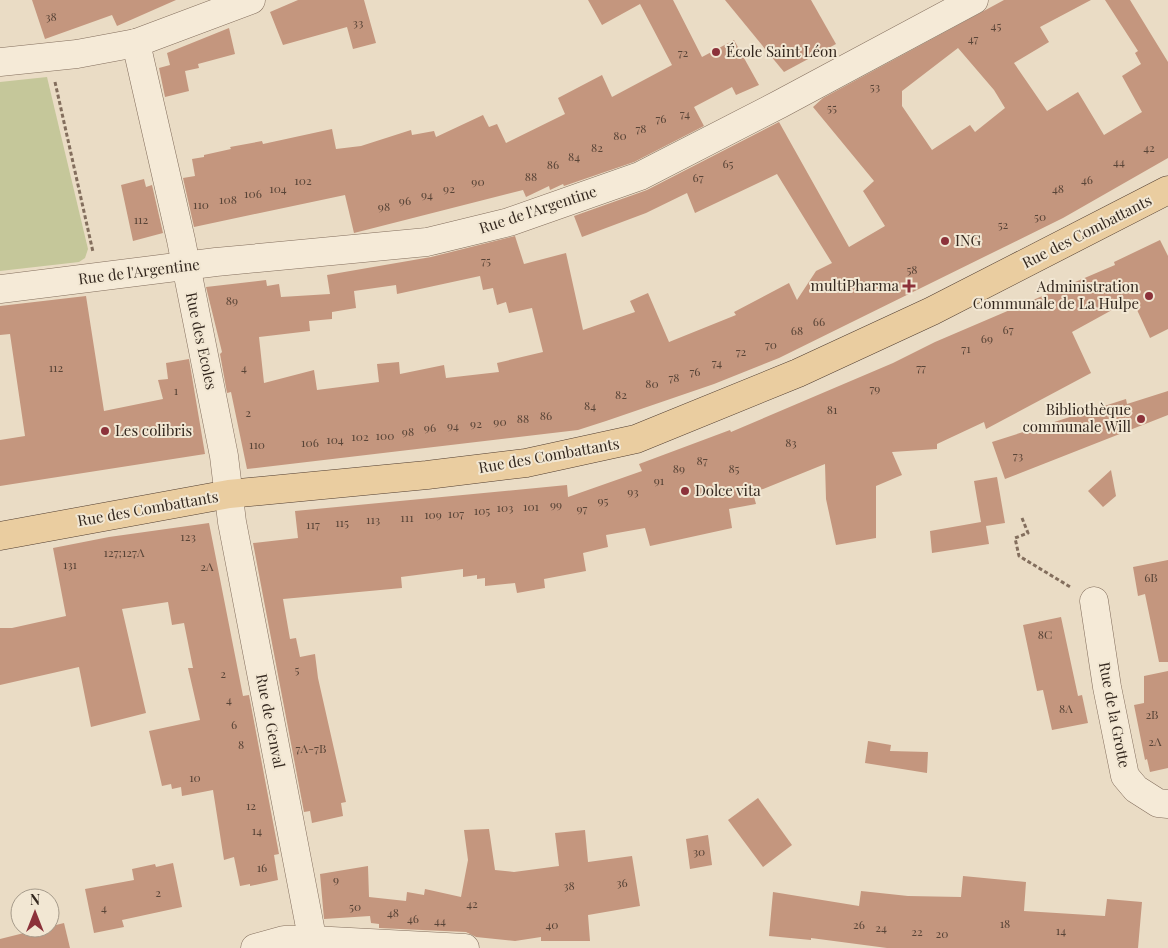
<svg xmlns="http://www.w3.org/2000/svg" width="1168" height="948" viewBox="0 0 1168 948" font-family="'Playfair Display',serif">
	<rect width="100%" height="100%" fill="#eadcc5"/>
	<polygon fill="#c5c79a" points="47,77 88,249 85,258 79,262 0,271 0,82"/>
	<g fill="#c4967e" fill-rule="evenodd">
		<polygon points="32,0 176,0 117,26 112,15 45,39"/>
		<polygon points="298,0 364,0 376,43 353,49 347,27 283,45 270,12"/>
		<polygon points="588,0 673,0 702,57 734,40 759,85 736,95 732,87 694,107 704,126 634,162 564,186 563,184 550,190 549,186 526,197 523,190 354,233 345,195 194,227 183,178 195,176 192,159 204,157 204,155 231,149 230,147 262,141 263,144 332,129 336,149 361,146 411,130 412,135 434,131 436,137 483,115 489,127 497,124 506,143 565,114 558,98 602,75 612,97 672,65 640,4 602,25"/>
		<polygon points="725,0 811,0 836,44 784,72"/>
		<path d="M1004,0H1091L1040,27L1049,42L1014,63L1047,111L1078,92L1104,135L1142,112L1122,76L1141,64L1135,53L1138,51L1105,0H1130L1168,62V158L1063,218L779,358L714,384L606,421L578,430L247,469L231,392L227,393L220,354L222,352L206,287L266,280L267,286L279,284L281,297L330,294L327,275L431,257L515,236L524,264L566,253L583,330L635,312L630,301L648,293L669,342L736,315L734,312L789,283L797,300L816,271L832,263L777,174L695,213L687,193L646,213L582,237L574,216L647,190L779,122L849,247L885,226L863,191L874,181L813,107L823,98ZM958,48L994,90L1005,108L975,132L970,125L932,150L902,106V91ZM480,276L483,290L493,288L497,305L506,302L509,313L532,308L543,352L497,363L499,372L446,378L444,365L400,374L399,362L377,364L379,382L317,390L314,370L264,383L259,337L310,331L309,321L332,319V312L356,308L354,291L396,285L397,294Z"/>
		<polygon points="229,28 235,54 198,64 199,68 185,71 189,91 165,97 159,68 170,65 167,53"/>
		<polygon points="144,179 146,187 152,185 163,233 133,241 121,185"/>
		<polygon points="1160,240 1168,256 1168,329 1150,338 1132,299 1072,332 1091,373 986,429 984,422 937,444 937,449 892,452 902,475 876,486 876,538 836,545 826,499 825,464 753,493 756,504 729,509 732,528 650,546 645,528 606,535 608,547 583,553 586,571 544,579 545,588 517,593 515,583 485,586 485,578 477,579 477,575 463,577 463,569 401,577 402,588 283,599 290,639 296,638 300,657 315,654 318,678 346,802 341,803 343,816 312,823 310,811 304,812 253,543 298,538 295,511 567,485 568,497 642,471 639,464 730,430 731,432 893,363 935,342 1115,265 1114,262"/>
		<polygon points="86,296 104,411 163,399 158,380 168,379 166,363 189,359 205,454 0,486 0,440 25,436 10,334 0,335 0,306"/>
		<polygon points="1168,391 1168,415 1005,479 992,442 1126,399 1127,404"/>
		<polygon points="1111,470 1116,496 1103,507 1088,491"/>
		<polygon points="997,477 1005,523 986,526 989,544 932,553 930,531 981,522 974,481"/>
		<polygon points="209,523 243,696 249,695 279,854 274,855 278,880 250,886 250,884 240,886 234,857 224,860 213,790 182,796 181,787 172,789 171,784 162,786 149,731 200,720 188,668 193,668 184,623 172,625 168,602 122,609 146,713 91,727 79,667 0,685 0,628 12,628 66,616 53,548 109,537"/>
		<polygon points="1168,560 1168,662 1159,662 1145,594 1138,596 1133,567"/>
		<polygon points="1061,617 1078,696 1082,695 1088,723 1052,730 1043,690 1037,691 1023,625"/>
		<polygon points="1168,671 1168,768 1150,772 1147,759 1145,760 1134,705 1144,703 1144,676"/>
		<polygon points="868,741 891,745 890,751 928,752 927,773 865,763"/>
		<polygon points="758,798 792,845 763,867 728,820"/>
		<polygon points="489,829 495,870 514,872 559,866 555,833 585,830 588,862 632,856 640,906 588,915 590,941 541,941 541,937 515,941 476,937 466,932 379,928 379,924 371,923 370,916 324,919 320,874 368,866 369,897 406,901 407,892 424,895 425,889 461,897 468,860 464,830"/>
		<polygon points="708,835 712,865 690,869 686,839"/>
		<polygon points="173,863 182,907 122,920 124,927 94,933 85,889 134,880 132,869 155,864 156,867"/>
		<polygon points="963,876 1026,882 1024,911 1105,916 1107,899 1142,902 1138,948 887,948 811,938 811,940 769,936 773,892 859,906 861,891 908,896 961,897"/>
		<polygon points="64,923 70,948 0,948 0,939"/>
	</g>
	<g fill="none" stroke-linecap="round" stroke-linejoin="round">
		<defs>
			<g id="minor">
				<polyline points="136,43 181,240 224,456 232,522 314,948"/>
				<polyline points="0,62 77,54 136,43 251,0"/>
				<polyline points="0,289 216,262 427,242 509,222 640,176 780,104 974,0"/>
				<polyline points="1094,601 1107,687 1125,776 1136,789 1158,803 1168,804"/>
				<polyline points="255,948 284,940 312,940 465,948"/>
			</g>
			<polyline id="major" points="0,536 229,494 427,475 526,463 636,439 798,373 932,311 1168,190"/>
		</defs>
		<use href="#minor" stroke="#836e5d" stroke-width="29"/>
		<use href="#major" stroke="#513d30" stroke-width="29"/>
		<g stroke="#836e5d" stroke-width="3" stroke-dasharray="4 2.5" stroke-linecap="butt">
			<polyline points="55,82 93,252"/>
			<polyline points="1022,518 1028,533 1015,538 1019,556 1072,588"/>
		</g>
		<use href="#minor" stroke="#f5ead7" stroke-width="28"/>
		<use href="#major" stroke="#eacda0" stroke-width="28"/>
	</g>
	<g fill="#8c323a" stroke="#f2e7d3" stroke-width="2">
		<circle cx="716" cy="52" r="5"/>
		<circle cx="945" cy="241" r="5"/>
		<path d="M906.5 278.5h5v5h5v5h-5v5h-5v-5h-5v-5h5z"/>
		<circle cx="1149" cy="296" r="5"/>
		<circle cx="1141" cy="419" r="5"/>
		<circle cx="105" cy="431" r="5"/>
		<circle cx="685" cy="491" r="5"/>
	</g>
	<g text-anchor="middle" stroke-width="4" stroke-linejoin="round" paint-order="stroke">
		<g font-size="12" fill="#584437">
			<text x="51" y="21">38</text>
			<text x="358" y="27">33</text>
			<text x="996" y="30">45</text>
			<text x="973" y="43">47</text>
			<text x="683" y="57">72</text>
			<text x="875" y="91">53</text>
			<text x="832" y="112">55</text>
			<text x="685" y="118">74</text>
			<text x="661" y="123">76</text>
			<text x="641" y="133">78</text>
			<text x="620" y="140">80</text>
			<text x="597" y="152">82</text>
			<text x="1149" y="152">42</text>
			<text x="574" y="161">84</text>
			<text x="1119" y="166">44</text>
			<text x="728" y="168">65</text>
			<text x="553" y="169">86</text>
			<text x="531" y="181">88</text>
			<text x="698" y="182">67</text>
			<text x="1087" y="184">46</text>
			<text x="303" y="185">102</text>
			<text x="478" y="186">90</text>
			<text x="278" y="193">104</text>
			<text x="449" y="193">92</text>
			<text x="1058" y="193">48</text>
			<text x="253" y="198">106</text>
			<text x="427" y="199">94</text>
			<text x="228" y="204">108</text>
			<text x="405" y="205">96</text>
			<text x="201" y="209">110</text>
			<text x="384" y="211">98</text>
			<text x="1040" y="221">50</text>
			<text x="141" y="224">112</text>
			<text x="1003" y="229">52</text>
			<text x="486" y="265">75</text>
			<text x="912" y="274">58</text>
			<text x="232" y="305">89</text>
			<text x="819" y="326">66</text>
			<text x="1008" y="334">67</text>
			<text x="797" y="335">68</text>
			<text x="987" y="343">69</text>
			<text x="771" y="349">70</text>
			<text x="966" y="353">71</text>
			<text x="741" y="356">72</text>
			<text x="717" y="367">74</text>
			<text x="56" y="372">112</text>
			<text x="244" y="372">4</text>
			<text x="921" y="372">77</text>
			<text x="695" y="376">76</text>
			<text x="674" y="382">78</text>
			<text x="652" y="388">80</text>
			<text x="875" y="393">79</text>
			<text x="176" y="395">1</text>
			<text x="621" y="399">82</text>
			<text x="590" y="410">84</text>
			<text x="832" y="414">81</text>
			<text x="248" y="417">2</text>
			<text x="546" y="420">86</text>
			<text x="523" y="423">88</text>
			<text x="500" y="426">90</text>
			<text x="476" y="428">92</text>
			<text x="453" y="430">94</text>
			<text x="430" y="432">96</text>
			<text x="408" y="436">98</text>
			<text x="385" y="440">100</text>
			<text x="360" y="441">102</text>
			<text x="335" y="444">104</text>
			<text x="310" y="447">106</text>
			<text x="791" y="447">83</text>
			<text x="257" y="449">110</text>
			<text x="1018" y="460">73</text>
			<text x="702" y="465">87</text>
			<text x="679" y="473">89</text>
			<text x="734" y="473">85</text>
			<text x="659" y="485">91</text>
			<text x="633" y="496">93</text>
			<text x="603" y="505">95</text>
			<text x="556" y="509">99</text>
			<text x="531" y="511">101</text>
			<text x="505" y="512">103</text>
			<text x="582" y="513">97</text>
			<text x="482" y="515">105</text>
			<text x="456" y="518">107</text>
			<text x="433" y="519">109</text>
			<text x="407" y="522">111</text>
			<text x="373" y="524">113</text>
			<text x="342" y="527">115</text>
			<text x="313" y="529">117</text>
			<text x="188" y="541">123</text>
			<text x="124" y="557">127;127A</text>
			<text x="70" y="569">131</text>
			<text x="207" y="571">2A</text>
			<text x="1151" y="582">6B</text>
			<text x="1045" y="639">8C</text>
			<text x="297" y="674">5</text>
			<text x="223" y="678">2</text>
			<text x="229" y="704">4</text>
			<text x="1066" y="713">8A</text>
			<text x="1152" y="719">2B</text>
			<text x="234" y="729">6</text>
			<text x="1155" y="746">2A</text>
			<text x="241" y="749">8</text>
			<text x="311" y="753">7A-7B</text>
			<text x="195" y="782">10</text>
			<text x="251" y="810">12</text>
			<text x="257" y="835">14</text>
			<text x="699" y="856">30</text>
			<text x="262" y="872">16</text>
			<text x="336" y="884">9</text>
			<text x="622" y="887">36</text>
			<text x="569" y="890">38</text>
			<text x="158" y="897">2</text>
			<text x="472" y="908">42</text>
			<text x="355" y="911">50</text>
			<text x="104" y="912">4</text>
			<text x="393" y="917">48</text>
			<text x="413" y="923">46</text>
			<text x="440" y="925">44</text>
			<text x="1005" y="928">18</text>
			<text x="552" y="929">40</text>
			<text x="859" y="929">26</text>
			<text x="881" y="932">24</text>
			<text x="1061" y="935">14</text>
			<text x="917" y="936">22</text>
			<text x="942" y="938">20</text>
		</g>
		<g font-size="15" fill="#34281f" stroke="#f2e7d3" text-anchor="start">
			<text x="726" y="57">École Saint Léon</text>
			<text x="955" y="246">ING</text>
			<text x="899" y="291" text-anchor="end">multiPharma</text>
			<text x="1139" y="292" text-anchor="end">Administration<tspan x="1139" dy="17">Communale de La Hulpe</tspan></text>
			<text x="1131" y="415" text-anchor="end">Bibliothèque<tspan x="1131" dy="17">communale Will</tspan></text>
			<text x="115" y="436">Les colibris</text>
			<text x="695" y="496">Dolce vita</text>
		</g>
		<g font-size="15" fill="#34281f" stroke="#f2e7d3">
			<text transform="translate(538 210) rotate(-18)" y="5">Rue de l'Argentine</text>
			<text transform="translate(1087 232) rotate(-27)" y="5">Rue des Combattants</text>
			<text transform="translate(139 272) rotate(-7)" y="5">Rue de l'Argentine</text>
			<text transform="translate(201 341) rotate(78)" y="5">Rue des Ecoles</text>
			<text transform="translate(549 456) rotate(-10)" y="5">Rue des Combattants</text>
			<text transform="translate(148 509) rotate(-10)" y="5">Rue des Combattants</text>
			<text transform="translate(1114 715) rotate(79)" y="5">Rue de la Grotte</text>
			<text transform="translate(270 721) rotate(79)" y="5">Rue de Genval</text>
		</g>
	</g>
	<g transform="translate(35 913)"><circle r="24" fill="#f2e7d3" stroke="#a69b8b"/>
	<path d="M0-4L9 19L0 12L-9 19Z" fill="#8c323a"/>
	<text y="-8" font-size="14" font-weight="bold" text-anchor="middle" fill="#34281f">N</text>
	</g>
</svg>
